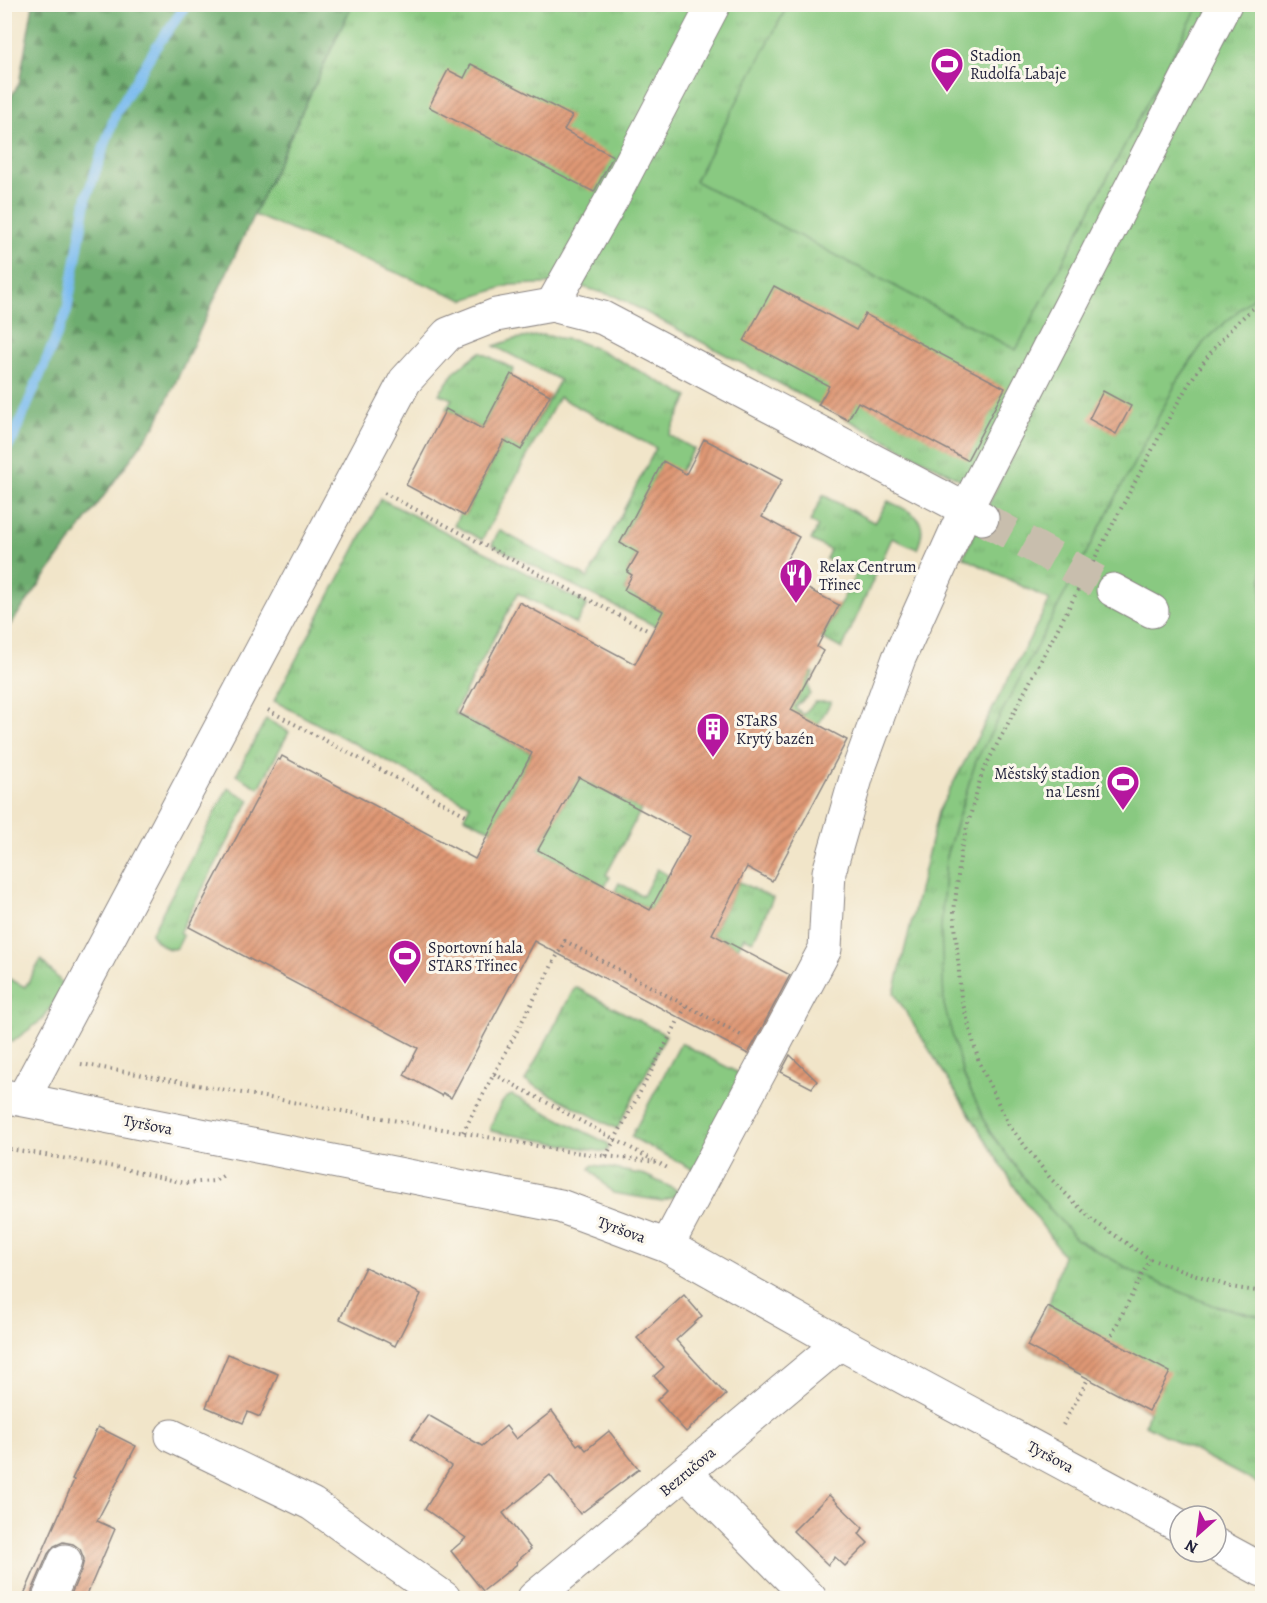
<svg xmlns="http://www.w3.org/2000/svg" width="1267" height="1603" viewBox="0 0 1267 1603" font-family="Alegreya,serif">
	<defs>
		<pattern id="grass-tufts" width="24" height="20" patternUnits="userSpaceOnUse" patternTransform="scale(1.5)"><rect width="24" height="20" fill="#89c981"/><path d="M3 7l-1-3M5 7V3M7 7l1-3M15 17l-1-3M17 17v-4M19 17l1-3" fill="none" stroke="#76ac70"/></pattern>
		<pattern id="forest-firs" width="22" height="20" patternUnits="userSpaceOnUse" patternTransform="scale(1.5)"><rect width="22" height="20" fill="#6ead6f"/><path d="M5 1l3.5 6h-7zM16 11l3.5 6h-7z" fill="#5a8c5c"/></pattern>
		<pattern id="building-hatch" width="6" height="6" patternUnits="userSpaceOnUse" patternTransform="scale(1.5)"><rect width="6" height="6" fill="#df9875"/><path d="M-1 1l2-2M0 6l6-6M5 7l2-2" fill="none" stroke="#b47c61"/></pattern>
	</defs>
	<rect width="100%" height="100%" fill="#fbf7ec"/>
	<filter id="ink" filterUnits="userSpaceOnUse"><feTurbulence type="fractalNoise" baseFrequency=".0167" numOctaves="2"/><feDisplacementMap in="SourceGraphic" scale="12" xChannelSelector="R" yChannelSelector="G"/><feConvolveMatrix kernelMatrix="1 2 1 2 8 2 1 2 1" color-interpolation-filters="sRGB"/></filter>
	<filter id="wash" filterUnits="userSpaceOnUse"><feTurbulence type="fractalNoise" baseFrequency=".008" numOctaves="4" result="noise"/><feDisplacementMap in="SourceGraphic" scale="24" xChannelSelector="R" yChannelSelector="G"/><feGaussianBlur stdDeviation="1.35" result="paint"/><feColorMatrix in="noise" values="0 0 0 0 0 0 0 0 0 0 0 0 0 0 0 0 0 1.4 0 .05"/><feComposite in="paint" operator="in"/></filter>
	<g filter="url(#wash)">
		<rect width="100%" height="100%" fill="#f1e5c9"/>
		<g fill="url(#grass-tufts)" stroke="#56765e" stroke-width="1.5">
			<polygon points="352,5 1262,5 1262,1486 1145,1425 1149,1411 1027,1346 1048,1307 1063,1255 1016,1189 894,993 938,812 1050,600 963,557 1039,401 963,481 617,297 569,283 510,285 464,300 254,215"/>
			<polygon points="543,335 576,341 602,351 688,397 669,435 694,449 679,473 663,462 620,543 639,551 627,572 632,575 624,590 798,682 812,672 814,673 808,684 810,694 795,707 803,715 815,702 831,702 813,733 659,628 492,545 499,530 588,578 656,448 559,397 482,540 454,525 460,513 465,515 504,440 521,449 560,380 494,346 515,339"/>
			<polygon points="480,352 514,369 482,429 446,409 452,399 439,394 455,371"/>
			<path d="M823,495L875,523L888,501C913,513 931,518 917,549L892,538L842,649L822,638L856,574L826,559L830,550L811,540L818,526L810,522Z"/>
			<polygon points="381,499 587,604 576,624 518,593 454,713 532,753 491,830 464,817 470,805 274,701"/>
			<polygon points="266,719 289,732 259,788 236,775"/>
			<polygon points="579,777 641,810 606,875 610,877 605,886 538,850"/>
			<path d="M228,788L250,800L179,933L183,936L177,948C167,952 156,942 151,934Z"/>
			<polygon points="657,869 669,876 650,910 615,891 619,883 643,896"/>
			<polygon points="739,882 773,898 753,941 744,937 738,948 712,934"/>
			<polygon points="41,960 65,986 43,1019 12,1042 5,1041 4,976 25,987"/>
			<polygon points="575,987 666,1035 617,1129 525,1081"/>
			<polygon points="681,1043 746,1077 696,1171 631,1137"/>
			<path d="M512,1095L607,1143L609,1148L607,1151L604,1152L491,1131L490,1127C496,1116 500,1098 512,1095Z"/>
			<polygon points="594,1165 645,1175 683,1193 662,1201 613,1193 590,1169 591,1166"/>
		</g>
		<polygon fill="url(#forest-firs)" stroke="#486855" stroke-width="1.5" points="33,5 352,5 156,424 5,632 4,108 19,84"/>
		<g fill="#89c981" stroke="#56765e" stroke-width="1.5">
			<polygon points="788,5 1199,5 1016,350 695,181"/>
			<polygon points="1262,289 1262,1317 1212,1305 1138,1274 1076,1239 1027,1182 990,1132 963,1074 944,1005 941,928 946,856 976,761 1178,380 1204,342"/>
		</g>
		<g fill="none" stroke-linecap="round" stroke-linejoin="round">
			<polyline stroke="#7abbef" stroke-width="10" points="4,452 13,439 67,311 87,196 116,113 156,47 187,4"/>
		</g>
		<g id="blocks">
			<g fill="url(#building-hatch)" fill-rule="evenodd">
				<polygon points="471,64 572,116 564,130 613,156 594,192 429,107 448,70 464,78"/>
				<polygon points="774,286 856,330 865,314 1005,388 967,460 858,402 848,420 818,405 829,386 744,341"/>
				<polygon points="511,374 550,395 521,450 504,440 464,516 406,485 446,409 482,429"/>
				<polygon points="1103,391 1131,406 1116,434 1089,419"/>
				<path d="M704,439L782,480L762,517L799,537L779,574L839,605L817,647L823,651L791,710L847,740L772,881L747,867L712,934L790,975L748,1054L534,941L451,1098L443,1093L442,1096L404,1075L418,1048L189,927L278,759L280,760L282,756L475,859L532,753L460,714L519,602L635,664L663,611L624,590L632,575L627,572L638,553L620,543L663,461L686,474ZM579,777L690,836L650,910L538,850Z"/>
				<polygon points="790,1055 817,1081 812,1088 781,1072"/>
				<polygon points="365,1267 421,1294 395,1346 340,1319"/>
				<polygon points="684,1295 702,1316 676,1340 726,1395 686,1432 657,1400 667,1390 654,1376 664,1367 637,1338"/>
				<polygon points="1048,1307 1170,1372 1149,1411 1027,1346"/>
				<polygon points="228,1354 278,1374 260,1417 248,1412 243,1423 206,1407"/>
				<polygon points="552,1411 577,1445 580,1443 586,1450 609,1431 639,1469 580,1514 550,1475 503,1513 531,1549 516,1562 517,1564 483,1591 451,1551 466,1538 425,1509 451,1466 411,1439 428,1415 482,1446 506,1426 516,1439"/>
				<polygon points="98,1427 136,1446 97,1521 115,1529 85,1599 69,1599 82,1568 84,1559 80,1549 73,1544 63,1542 54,1546 48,1554 32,1591 31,1599 22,1599 74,1480 72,1479"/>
				<polygon points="829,1495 863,1528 859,1534 868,1543 845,1566 835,1557 828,1565 793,1531"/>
			</g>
		</g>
	</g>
	<g filter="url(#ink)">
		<use href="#blocks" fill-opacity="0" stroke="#8a8482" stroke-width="1.5"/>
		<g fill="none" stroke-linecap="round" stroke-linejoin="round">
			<polyline stroke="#c8bead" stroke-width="33" stroke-dasharray="33 16" stroke-linecap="butt" points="982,518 1113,590"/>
			<defs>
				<g id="minor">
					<polyline points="552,305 613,197 714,4"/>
					<polyline points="1113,590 1152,611"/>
					<polyline points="4,1096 560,1206 667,1246 840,1343 1180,1526"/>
					<polyline points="23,1099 405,381 448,334 496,315 552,305 603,318 982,518"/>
					<polyline points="667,1246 825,949 829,872 859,768 899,658 966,509 1225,4"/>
					<polyline points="172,1436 312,1504 444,1598"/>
					<polyline points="686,1473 810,1598"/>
					<polyline points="1216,1545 1262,1570"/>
					<polyline points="49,1598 65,1561"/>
					<polyline points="534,1598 840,1343"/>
				</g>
			</defs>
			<use href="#minor" stroke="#8a8482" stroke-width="35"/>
			<g stroke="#8a8482" stroke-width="4" stroke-dasharray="1.5 4.5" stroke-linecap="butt">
				<polyline points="384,493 647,630"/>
				<path d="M1093,562C1112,526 1130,491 1149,456C1181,395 1207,344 1262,301"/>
				<polyline points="1078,590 982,773 961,849 954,912 961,997 979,1062 1008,1124 1050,1178 1092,1220 1150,1259 1231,1287 1262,1292"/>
				<polyline points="268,710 466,815"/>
				<polyline points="81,1064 565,1151 657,1162 669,1169"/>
				<polyline points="494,1074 653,1160"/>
				<polyline points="463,1132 565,941 741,1035"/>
				<polyline points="4,1148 115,1167 185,1183 215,1181 226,1174"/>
				<polyline points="606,1156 686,1006"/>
				<polyline points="1109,1340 1150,1259"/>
				<polyline points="1063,1425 1088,1379"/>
			</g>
			<use href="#minor" stroke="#fff" stroke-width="33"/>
		</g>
	</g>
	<defs>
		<symbol id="stadium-pin" viewBox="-11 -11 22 30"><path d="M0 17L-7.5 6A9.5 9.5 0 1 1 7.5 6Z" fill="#b5179e" stroke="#fbf7ec"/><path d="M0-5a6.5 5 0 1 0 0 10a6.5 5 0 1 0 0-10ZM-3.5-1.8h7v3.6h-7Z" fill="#fff"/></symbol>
		<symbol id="restaurant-pin" viewBox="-11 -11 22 30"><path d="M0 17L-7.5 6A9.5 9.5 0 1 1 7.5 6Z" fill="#b5179e" stroke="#fbf7ec"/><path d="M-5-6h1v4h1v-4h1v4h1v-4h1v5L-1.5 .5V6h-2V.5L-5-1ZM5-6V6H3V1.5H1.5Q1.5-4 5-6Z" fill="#fff"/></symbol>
		<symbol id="building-pin" viewBox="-11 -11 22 30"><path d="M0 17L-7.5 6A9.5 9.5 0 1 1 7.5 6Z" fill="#b5179e" stroke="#fbf7ec"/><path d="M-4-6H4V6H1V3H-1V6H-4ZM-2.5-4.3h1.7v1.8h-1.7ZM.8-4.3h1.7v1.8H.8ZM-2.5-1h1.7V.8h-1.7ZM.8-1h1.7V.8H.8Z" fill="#fff"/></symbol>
	</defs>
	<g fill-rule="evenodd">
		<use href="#stadium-pin" x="928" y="45" width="38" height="52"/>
		<use href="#restaurant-pin" x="777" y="556" width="38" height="52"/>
		<use href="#building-pin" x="694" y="710" width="38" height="52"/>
		<use href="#stadium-pin" x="1104" y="763" width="38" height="52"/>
		<use href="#stadium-pin" x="386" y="937" width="38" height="52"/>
	</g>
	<g text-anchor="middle" stroke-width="6" stroke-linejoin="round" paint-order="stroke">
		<g font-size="16" fill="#22223b" stroke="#fbf7ec" text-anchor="start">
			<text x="970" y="61">Stadion<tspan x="970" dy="18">Rudolfa Labaje</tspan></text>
			<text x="819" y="572">Relax Centrum<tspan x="819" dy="18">Třinec</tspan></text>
			<text x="736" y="726">STaRS<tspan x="736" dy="18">Krytý bazén</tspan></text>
			<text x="1100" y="779" text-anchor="end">Městský stadion<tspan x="1100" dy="18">na Lesní</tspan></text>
			<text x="428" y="953">Sportovní hala<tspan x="428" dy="18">STARS Třinec</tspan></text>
		</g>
		<g font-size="16" fill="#22223b" stroke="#fbf7ec">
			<text transform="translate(148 1124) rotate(11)" y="6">Tyršova</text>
			<text transform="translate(622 1229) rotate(20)" y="6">Tyršova</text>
			<text transform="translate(1051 1456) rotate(28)" y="6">Tyršova</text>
			<text transform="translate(687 1471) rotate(-40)" y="6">Bezručova</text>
		</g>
	</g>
	<rect width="1267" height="1603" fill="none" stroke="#fbf7ec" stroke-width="24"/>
	<g transform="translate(1198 1534) rotate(208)"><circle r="28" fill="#fbf7ec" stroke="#a4a2a5" stroke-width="1.5"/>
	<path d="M0-4.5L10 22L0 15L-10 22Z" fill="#b5179e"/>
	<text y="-9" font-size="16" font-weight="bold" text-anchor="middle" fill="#22223b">N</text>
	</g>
</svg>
